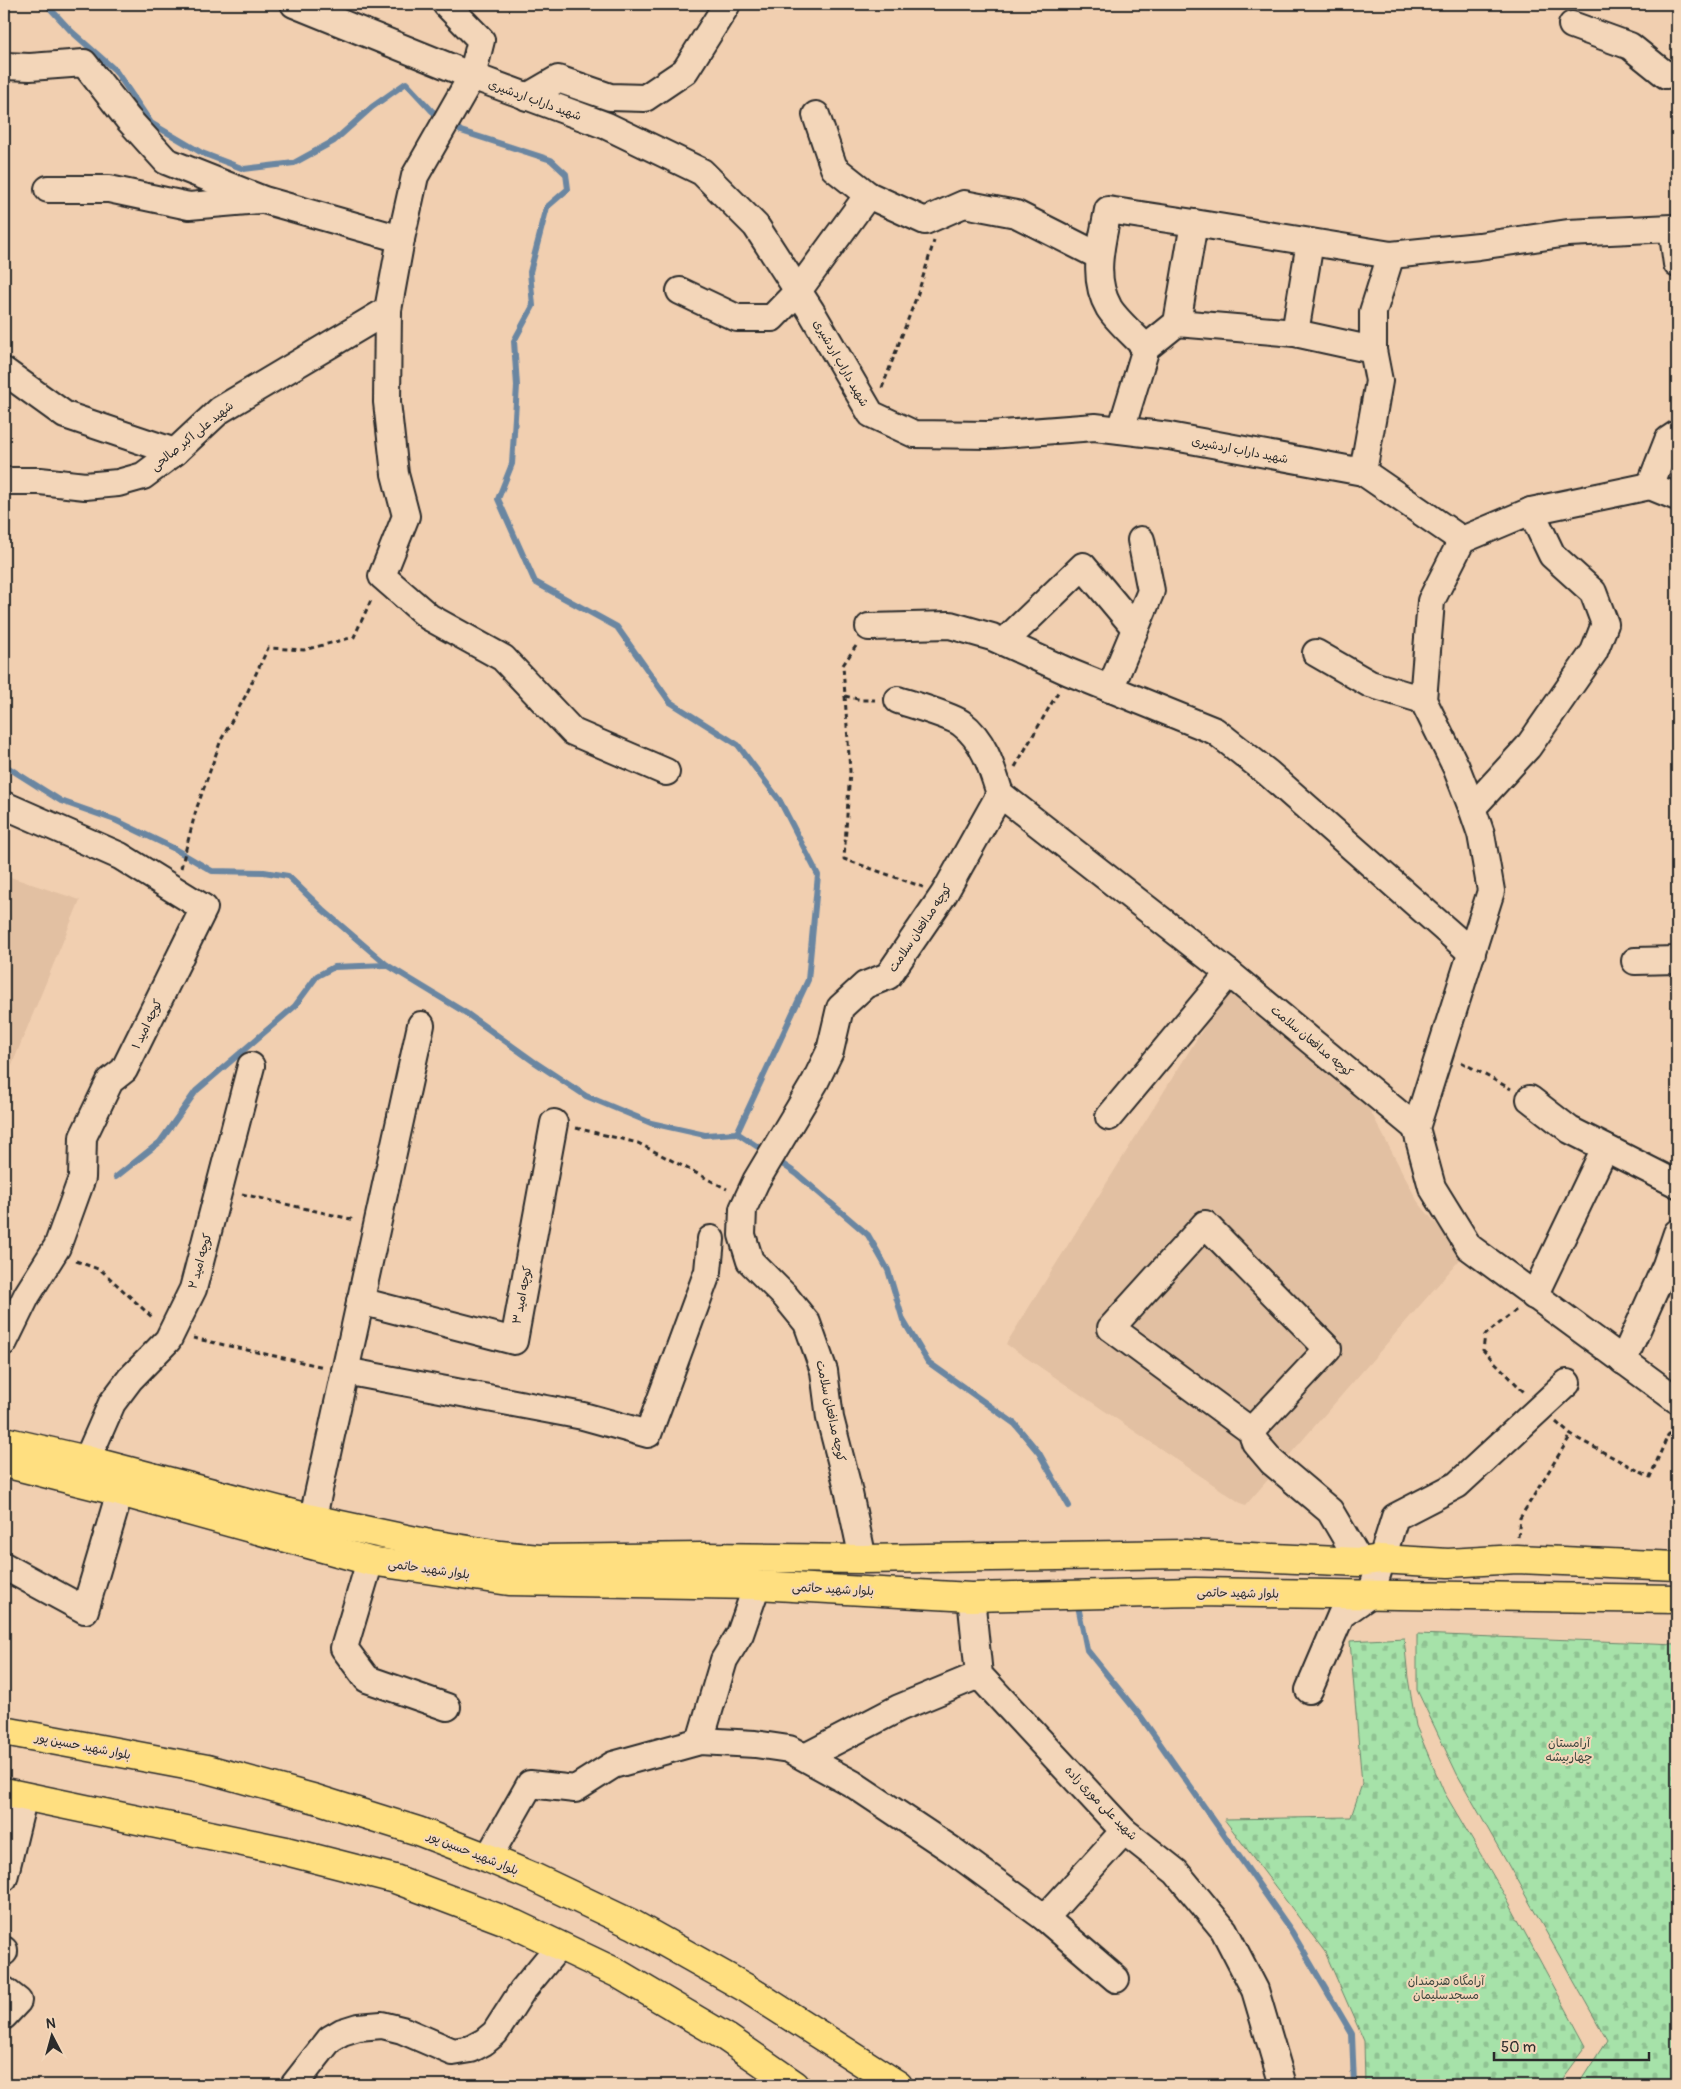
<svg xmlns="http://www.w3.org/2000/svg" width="1681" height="2089" viewBox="0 0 1681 2089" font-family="Pangolin,'Playpen Sans Arabic',sans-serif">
	<defs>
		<pattern id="cemetery-stones" width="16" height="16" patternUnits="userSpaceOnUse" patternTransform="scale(1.25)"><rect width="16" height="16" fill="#a6e2a9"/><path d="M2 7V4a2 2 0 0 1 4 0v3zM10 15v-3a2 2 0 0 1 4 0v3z" fill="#8fc292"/></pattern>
	</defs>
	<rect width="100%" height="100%" fill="#f1cfb0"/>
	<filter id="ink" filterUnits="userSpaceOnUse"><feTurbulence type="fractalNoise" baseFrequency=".02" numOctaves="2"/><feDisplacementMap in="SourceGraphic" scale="10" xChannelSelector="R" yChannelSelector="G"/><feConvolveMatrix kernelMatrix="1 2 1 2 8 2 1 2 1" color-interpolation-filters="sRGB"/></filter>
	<g filter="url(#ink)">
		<g fill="#e2c0a2">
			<polygon points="4,875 80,900 4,1084"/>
			<polygon points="1228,989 1360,1091 1418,1202 1463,1256 1245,1506 1006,1344"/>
		</g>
		<g fill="url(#cemetery-stones)" stroke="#68866a">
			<polygon points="1417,1634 1677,1644 1677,2085 1578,2085 1607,2040 1457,1774 1417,1690"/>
			<polygon points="1404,1638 1408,1678 1416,1726 1444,1792 1504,1894 1586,2046 1557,2085 1365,2085 1364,2041 1325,1952 1224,1819 1351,1817 1362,1784 1350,1641"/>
		</g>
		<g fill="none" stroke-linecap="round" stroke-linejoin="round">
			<g stroke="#6b86a1" stroke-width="6">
				<polyline points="46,4 71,31 115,70 151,123 202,153 244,169 294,163 334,141 372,107 406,83 432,111 442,118"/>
				<polyline points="451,124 461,131 551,160 566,174 568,189 547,207 530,272 533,306 514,341 517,386 512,464 498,499 535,582 617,627 670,702 738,745 780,801 818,875 808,980 737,1133"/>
				<polyline points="4,765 61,801 115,820 173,848 212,871 264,872 288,876 323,910 387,965 466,1013 533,1061 586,1096 651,1123 705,1135 737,1133 767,1153"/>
				<polyline points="775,1159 797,1174 868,1235 888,1270 903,1320 928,1362 1015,1424 1039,1453 1069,1506"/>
				<polyline points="116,1177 160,1142 196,1091 295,1006 317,976 334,967 387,965"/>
				<polyline points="1077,1601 1087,1650 1142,1718 1292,1932 1352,2034 1354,2085"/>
			</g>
			<defs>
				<g id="minor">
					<polyline points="294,4 472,76 607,126 702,172 756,226 811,311 871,414 914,434 989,435 1095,427 1169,436 1363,472 1462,540"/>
					<polyline points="446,4 481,40 472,76 415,176 401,239 388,310 387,402 395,474 406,516 382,576 429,617 503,658 573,732 666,772"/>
					<polyline points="1572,25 1630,46 1666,75 1677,73"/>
					<polyline points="4,66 30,67 84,63 128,119 166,161 264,200 401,239"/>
					<polyline points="527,97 558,79 610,97 645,98 685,71 726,6"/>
					<polyline points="48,189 109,189 189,206 259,200"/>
					<polyline points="868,195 925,221 964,204 1016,214 1099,256"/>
					<polyline points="680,291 737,318 772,318 798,291 868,195 834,168 816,115"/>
					<polyline points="1177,323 1295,333 1373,350 1379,381 1363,472"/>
					<polyline points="1295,333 1310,242"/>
					<path d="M1146,348C1135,336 1117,321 1109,308C1091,277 1102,243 1108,210L1194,223"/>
					<polyline points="1373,350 1373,312 1391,255"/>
					<polyline points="4,371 65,415 175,452"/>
					<polyline points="1121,430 1146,348 1177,323 1194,223 1391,255 1479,246 1568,233 1672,228 1677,264"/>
					<polyline points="4,481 40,481 85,486 118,483 143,476 175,452 220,410 388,310"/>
					<polyline points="1650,486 1668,440 1677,434"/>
					<polyline points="1677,497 1650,486 1531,511 1462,540 1431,601 1423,700 1456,767 1472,808 1481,834 1491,891 1416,1128 1432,1187 1469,1247 1677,1400"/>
					<polyline points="869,627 950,625 992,637 1069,672 1215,731 1268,773 1472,953"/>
					<polyline points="1004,642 1083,566 1135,628"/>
					<polyline points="1316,653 1370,684 1423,700"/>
					<polyline points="1110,689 1151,591 1141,540"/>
					<path d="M898,700C913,705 949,715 961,723C984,740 992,768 1000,794"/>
					<polyline points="4,805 120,856 204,908 124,1070 110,1081 83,1137 82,1178 57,1247 27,1295 4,1342"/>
					<polyline points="1472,808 1528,747 1594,652 1605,624 1593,592 1552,555 1531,511"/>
					<polyline points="1635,961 1677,960"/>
					<polyline points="1530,1099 1570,1130 1677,1184"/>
					<polyline points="1109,1117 1229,973"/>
					<polyline points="1534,1296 1605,1148"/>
					<polyline points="360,1301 514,1341 554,1123"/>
					<polyline points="1623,1361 1666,1265 1677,1233"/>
					<polyline points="345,1371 583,1416 648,1434 708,1271 711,1239"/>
					<polyline points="1251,1431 1328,1349 1205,1224 1111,1328 1251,1431 1255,1442 1272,1462 1330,1511 1360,1562"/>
					<polyline points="87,1460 112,1403 130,1379 168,1340 193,1289 251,1066"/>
					<polyline points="308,1540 421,1025"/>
					<polyline points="863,1559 847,1484 830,1418 824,1371 807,1323 785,1296 750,1261 742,1235 743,1209 756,1181 815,1082 830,1051 840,1008 865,985 888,976 944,894 1000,794 1229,973 1416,1128"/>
					<polyline points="370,1561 344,1648 367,1679 447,1707"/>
					<polyline points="4,1566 85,1610 120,1492"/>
					<polyline points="971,1597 979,1675 1124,1831 1176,1872 1224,1930 1255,1990 1283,2085"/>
					<polyline points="1309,1690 1341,1615 1371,1594 1395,1517 1457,1485 1567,1383"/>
					<polyline points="700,1741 724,1660 740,1634 757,1585"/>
					<polyline points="805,1757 899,1708 979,1675"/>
					<polyline points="488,1858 530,1784 575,1789 613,1765 700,1741 755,1744 789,1749 853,1784 952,1850 1045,1918 1124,1831"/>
					<polyline points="4,1878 24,1796"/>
					<polyline points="1045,1918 1116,1979"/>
					<polyline points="4,1950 4,1952"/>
					<polyline points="4,1990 18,2001 4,2016"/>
					<polyline points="294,2085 330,2039 342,2032 358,2027 382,2025 402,2030 453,2052 471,2049 484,2042 495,2033 522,1991 559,1946"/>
				</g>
				<g id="major">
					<polyline points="4,1441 87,1460 312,1519 425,1543 500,1555 539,1559 702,1557 863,1559 1186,1554 1360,1562 1380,1559 1448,1563 1517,1559 1677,1566"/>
					<polyline points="4,1463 120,1492 370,1561 509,1581 757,1585 971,1597 1195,1592 1677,1599"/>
					<polyline points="4,1731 207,1769 316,1799 418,1831 488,1858 533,1877 634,1925 746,1988 898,2085"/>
					<polyline points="4,1792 286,1851 395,1879 514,1924 617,1973 727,2038 795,2085"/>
				</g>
			</defs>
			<use href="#minor" stroke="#2b2b2b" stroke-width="30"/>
			<use href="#major" stroke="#2b2b2b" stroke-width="31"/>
			<g stroke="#2b2b2b" stroke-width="3" stroke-dasharray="5 4" stroke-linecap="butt">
				<polyline points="882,388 918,293 934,241"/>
				<polyline points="856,646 843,665 845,696 862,700 875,700"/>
				<polyline points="845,696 850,771 844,859 923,887"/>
				<polyline points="1015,767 1058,692"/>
				<polyline points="181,868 196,810 221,740 246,695 268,648 304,650 354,637 372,598"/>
				<polyline points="1461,1062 1511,1089"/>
				<polyline points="576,1128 638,1143 727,1189"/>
				<polyline points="242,1194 355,1220"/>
				<polyline points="76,1261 101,1270 153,1318"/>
				<polyline points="1516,1310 1485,1335 1483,1350 1524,1392"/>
				<polyline points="193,1338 324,1367"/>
				<polyline points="1556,1422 1571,1435 1650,1477 1668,1435 1677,1427"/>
				<polyline points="1518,1537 1520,1518 1571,1435"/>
			</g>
			<use href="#minor" stroke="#f3d6b9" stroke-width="26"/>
			<use href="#major" stroke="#ffdf80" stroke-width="28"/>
		</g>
	</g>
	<g text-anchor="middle" stroke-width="4" stroke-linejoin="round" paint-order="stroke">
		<g font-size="12" fill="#2b2b2b" stroke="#f3d6b9">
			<text transform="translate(535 100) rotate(20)" y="4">شهید داراب اردشیری</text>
			<text transform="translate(841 363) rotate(60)" y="4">شهید داراب اردشیری</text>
			<text transform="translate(192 436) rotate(-39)" y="4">شهید علی اکبر صالحی</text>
			<text transform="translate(1240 450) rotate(11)" y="4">شهید داراب اردشیری</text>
			<text transform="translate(920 928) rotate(-56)" y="4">کوچه مدافعان سلامت</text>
			<text transform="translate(147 1024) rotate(-64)" y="4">کوچه امید ۱</text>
			<text transform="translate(1312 1041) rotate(40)" y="4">کوچه مدافعان سلامت</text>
			<text transform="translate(200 1261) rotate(-74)" y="4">کوچه امید ۲</text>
			<text transform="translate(522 1295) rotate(-79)" y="4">کوچه امید ۳</text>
			<text transform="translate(831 1411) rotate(78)" y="4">کوچه مدافعان سلامت</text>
			<text transform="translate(429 1569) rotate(8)" y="4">بلوار شهید حاتمی</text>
			<text transform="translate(833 1589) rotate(3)" y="4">بلوار شهید حاتمی</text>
			<text transform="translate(1238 1593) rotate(1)" y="4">بلوار شهید حاتمی</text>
			<text transform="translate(83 1746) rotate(11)" y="4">بلوار شهيد حسین پور</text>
			<text transform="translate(1101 1803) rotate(46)" y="4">شهید علی موری زاده</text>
			<text transform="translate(473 1853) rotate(22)" y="4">بلوار شهيد حسین پور</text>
		</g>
		<g font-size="12" fill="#3d463e" stroke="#f3d6b9">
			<text x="1569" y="1747">آرامستان<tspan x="1569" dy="14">چهاربیشه</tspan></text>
			<text x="1446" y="1985">آرامگاه هنرمندان<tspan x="1446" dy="14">مسجدسلیمان</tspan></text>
		</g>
	</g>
	<rect width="1681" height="2089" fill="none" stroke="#f3d6b9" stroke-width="20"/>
	<rect x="10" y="10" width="1661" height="2069" fill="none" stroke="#2b2b2b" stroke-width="2" filter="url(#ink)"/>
	<g transform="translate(52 2036) rotate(354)" stroke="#f3d6b9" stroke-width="4" paint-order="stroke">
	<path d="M0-4L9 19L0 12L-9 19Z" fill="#2b2b2b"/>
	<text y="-8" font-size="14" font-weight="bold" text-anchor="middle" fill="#2b2b2b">N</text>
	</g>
	<path d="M1494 2052v8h155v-8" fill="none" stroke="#2b2b2b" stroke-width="2.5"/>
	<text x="1501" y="2052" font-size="15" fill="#2b2b2b" stroke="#f3d6b9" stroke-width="4" paint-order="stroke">50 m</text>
</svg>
